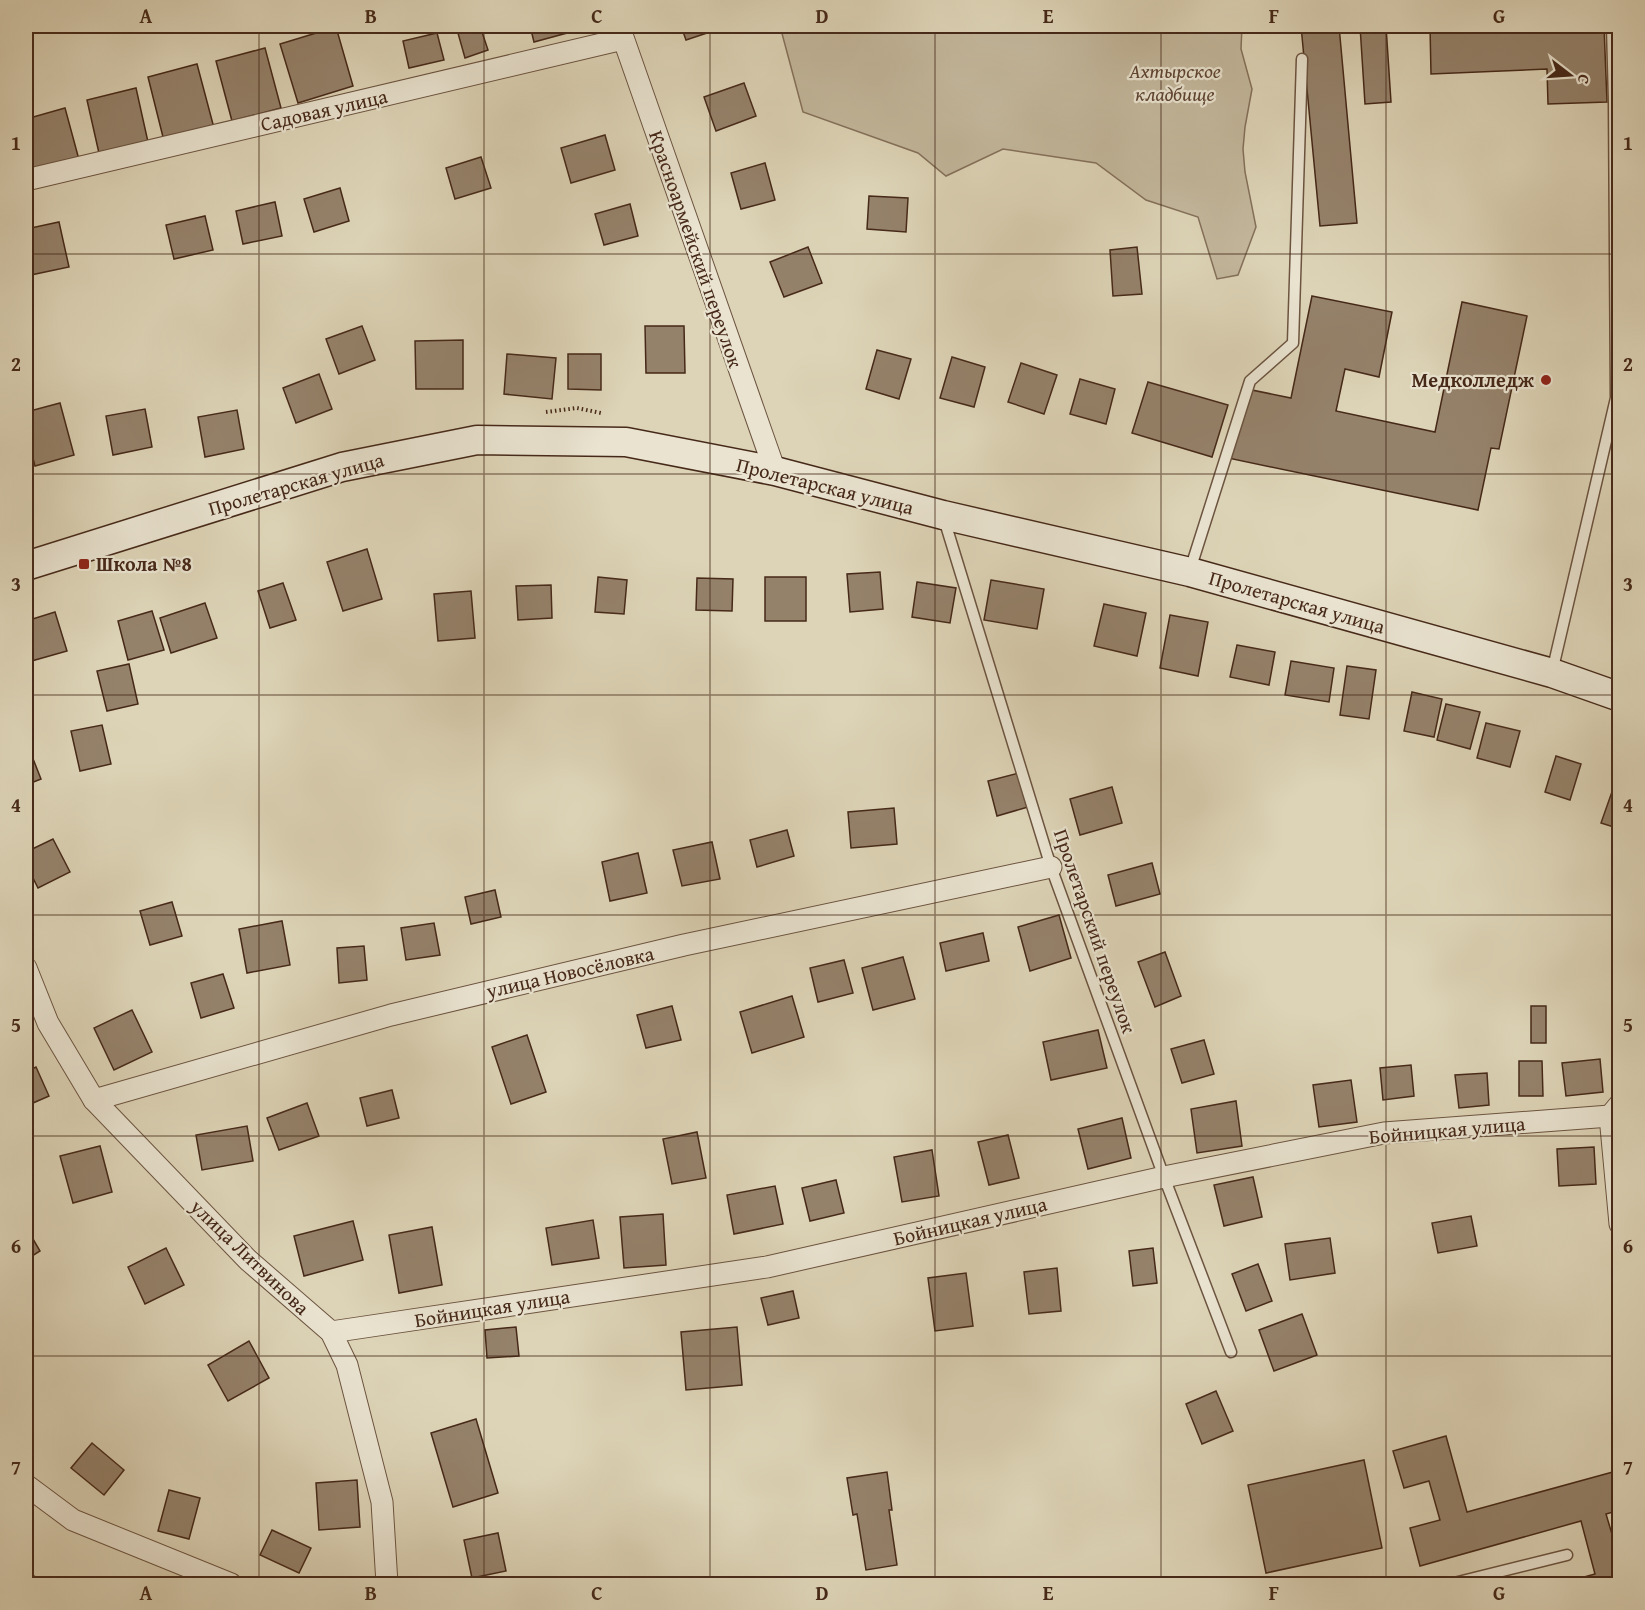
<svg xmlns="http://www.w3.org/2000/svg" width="1645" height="1610" viewBox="0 0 1645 1610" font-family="'Gentium Book Plus',serif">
	<rect width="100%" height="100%" fill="#ddd4b7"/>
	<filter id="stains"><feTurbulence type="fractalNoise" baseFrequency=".00333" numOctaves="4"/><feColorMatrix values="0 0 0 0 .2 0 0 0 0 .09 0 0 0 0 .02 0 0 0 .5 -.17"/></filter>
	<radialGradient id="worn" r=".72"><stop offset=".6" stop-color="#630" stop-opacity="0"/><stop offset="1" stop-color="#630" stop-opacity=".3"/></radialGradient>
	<polygon fill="#c3b79c" stroke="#84705a" stroke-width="1.5" points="780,26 1242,26 1241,49 1252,89 1245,127 1243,149 1245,172 1256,227 1238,275 1217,279 1198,217 1146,200 1096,163 1003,149 946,176 918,153 803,112"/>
	<g fill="#95826b" stroke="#462919" stroke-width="1.5">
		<polygon points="456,26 480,26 488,50 465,58"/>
		<polygon points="530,26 588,26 589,27 534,42"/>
		<polygon points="681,26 728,26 686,40"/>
		<polygon points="1301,26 1339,26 1357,223 1320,226"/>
		<polygon points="1360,26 1386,26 1391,102 1365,104"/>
		<polygon points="1430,26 1604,26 1607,102 1548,104 1547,69 1431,74"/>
		<polygon points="336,27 353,86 298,103 280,44"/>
		<polygon points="437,33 444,60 409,68 403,41"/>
		<polygon points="265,48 281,108 232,121 216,61"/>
		<polygon points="197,64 214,128 164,141 148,77"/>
		<polygon points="744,83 756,116 716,131 704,97"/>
		<polygon points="136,88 150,151 101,162 87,100"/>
		<polygon points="65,108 81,167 34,180 26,147 26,119"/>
		<polygon points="605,135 615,170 571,183 561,148"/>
		<polygon points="481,157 491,188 455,199 446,168"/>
		<polygon points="765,163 775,200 741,209 731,173"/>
		<polygon points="340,188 349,221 314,232 304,199"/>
		<polygon points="869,196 908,198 906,232 867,229"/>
		<polygon points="275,202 282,236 243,244 236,211"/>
		<polygon points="630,204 638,236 604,245 595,214"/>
		<polygon points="205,216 213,250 174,259 166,225"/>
		<polygon points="59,222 69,267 26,276 26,229"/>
		<polygon points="808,247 822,283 784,297 770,262"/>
		<polygon points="1137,247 1142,294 1113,296 1110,250"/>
		<polygon points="1312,296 1392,312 1379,377 1345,369 1336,411 1435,432 1462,302 1527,316 1499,449 1491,448 1478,510 1228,458 1242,388 1291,398"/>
		<polygon points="362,326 375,360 339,374 326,339"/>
		<polygon points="645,326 684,326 685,373 646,373"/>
		<polygon points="463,340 463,389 416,389 415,341"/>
		<polygon points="877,350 911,359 899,399 866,389"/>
		<polygon points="507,354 556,358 552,399 504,394"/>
		<polygon points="568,354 601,354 601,390 568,389"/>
		<polygon points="952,357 985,367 974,407 940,398"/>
		<polygon points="1021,363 1057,375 1044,414 1008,402"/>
		<polygon points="319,374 332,409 296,423 283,388"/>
		<polygon points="1080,379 1115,389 1106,424 1070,414"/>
		<polygon points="1148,382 1228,405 1212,457 1132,433"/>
		<polygon points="60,403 74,455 35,466 26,431 26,412"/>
		<polygon points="145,409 152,447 113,455 106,416"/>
		<polygon points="237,410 244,449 205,457 198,417"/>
		<polygon points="367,549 382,599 343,611 327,562"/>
		<polygon points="880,572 883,609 850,612 847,574"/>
		<polygon points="598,577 627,580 624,614 595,612"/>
		<rect x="765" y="577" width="41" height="44"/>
		<polygon points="697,578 733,579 732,611 696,610"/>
		<polygon points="991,580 1044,589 1037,629 984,620"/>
		<polygon points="917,582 956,588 950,623 912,617"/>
		<polygon points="283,583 296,620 270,628 258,591"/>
		<polygon points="551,585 552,618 518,620 516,586"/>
		<polygon points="471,591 475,638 438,641 434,594"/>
		<polygon points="205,603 217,638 171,653 160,618"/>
		<polygon points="1104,604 1146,613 1137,656 1094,646"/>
		<polygon points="152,611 164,650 128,660 118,621"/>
		<polygon points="55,612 67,651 28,662 26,655 26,621"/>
		<polygon points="1170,615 1208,622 1198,676 1160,668"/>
		<polygon points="1237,645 1275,652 1269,685 1230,677"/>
		<polygon points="1291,661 1334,668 1329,702 1285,695"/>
		<polygon points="129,664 138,704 107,711 97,671"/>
		<polygon points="1347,666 1376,670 1369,719 1340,715"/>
		<polygon points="1412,692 1442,699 1434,737 1404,731"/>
		<polygon points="1446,704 1480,712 1470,749 1437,740"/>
		<polygon points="1486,723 1520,731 1510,767 1477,758"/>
		<polygon points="102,725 111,764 80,771 71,731"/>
		<polygon points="26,741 41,779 26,785"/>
		<polygon points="1556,756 1581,764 1570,800 1545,792"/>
		<polygon points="1019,773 1028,807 997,816 988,781"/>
		<polygon points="1614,786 1620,789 1620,829 1601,823"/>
		<polygon points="1112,787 1122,823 1080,835 1070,799"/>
		<polygon points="894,808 897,844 851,848 848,812"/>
		<polygon points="787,830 794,856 757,867 750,840"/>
		<polygon points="53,839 70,872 38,888 26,864 26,852"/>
		<polygon points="712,842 720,879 682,886 673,850"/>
		<polygon points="638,853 647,893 610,901 602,862"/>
		<polygon points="1152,863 1160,894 1116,906 1108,875"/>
		<polygon points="495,890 501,917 471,924 465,897"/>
		<polygon points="172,902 182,936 150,945 140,911"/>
		<polygon points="1059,915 1071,958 1030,971 1018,927"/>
		<polygon points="282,921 290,965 247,973 239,929"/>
		<polygon points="434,923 440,955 406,960 401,928"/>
		<polygon points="983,933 989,961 946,971 940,943"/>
		<polygon points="364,946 367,980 339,983 337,948"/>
		<polygon points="1165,952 1181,996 1155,1007 1138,962"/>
		<polygon points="903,957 915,999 873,1010 862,968"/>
		<polygon points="844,960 853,993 818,1002 810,968"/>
		<polygon points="223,974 234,1008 201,1018 191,983"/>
		<polygon points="792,996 804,1037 752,1053 740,1012"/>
		<polygon points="672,1006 681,1040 646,1048 637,1015"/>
		<rect x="1531" y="1006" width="15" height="37"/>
		<polygon points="132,1010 152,1052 114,1070 94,1028"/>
		<polygon points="1098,1030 1107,1068 1051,1080 1043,1042"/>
		<polygon points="527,1035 546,1092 511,1104 492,1047"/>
		<polygon points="1204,1040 1214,1074 1182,1083 1171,1049"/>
		<polygon points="1600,1059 1603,1092 1566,1096 1562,1063"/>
		<polygon points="1519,1061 1542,1061 1543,1096 1519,1096"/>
		<polygon points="1411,1065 1414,1096 1383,1100 1380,1068"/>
		<polygon points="36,1067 49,1096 26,1106 26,1072"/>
		<polygon points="1487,1073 1489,1105 1459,1108 1455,1075"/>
		<polygon points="1351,1080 1357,1122 1319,1127 1313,1085"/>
		<polygon points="392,1090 399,1118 367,1126 360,1098"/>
		<polygon points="1236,1101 1242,1146 1197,1153 1191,1109"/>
		<polygon points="307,1103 319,1136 279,1150 267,1118"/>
		<polygon points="1122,1118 1131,1158 1088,1169 1078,1129"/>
		<polygon points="247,1126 253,1161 202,1170 196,1135"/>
		<polygon points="697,1132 706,1178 672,1184 663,1139"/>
		<polygon points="1008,1135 1019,1178 989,1185 978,1142"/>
		<polygon points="100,1146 112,1192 73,1203 60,1156"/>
		<polygon points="1594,1147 1596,1184 1559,1186 1557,1149"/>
		<polygon points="932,1150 939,1196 902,1202 894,1157"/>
		<polygon points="1253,1177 1262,1217 1224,1226 1214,1185"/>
		<polygon points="836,1180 844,1213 810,1221 802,1188"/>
		<polygon points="775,1186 783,1224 734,1234 727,1195"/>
		<polygon points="663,1214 666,1265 624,1268 620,1217"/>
		<polygon points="1471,1216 1477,1246 1438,1253 1432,1223"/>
		<polygon points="593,1220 599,1258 552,1265 546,1228"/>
		<polygon points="353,1221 363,1260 304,1276 294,1236"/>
		<polygon points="26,1227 40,1251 26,1260"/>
		<polygon points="432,1227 442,1285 399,1293 389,1235"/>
		<polygon points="1330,1238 1335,1273 1290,1280 1285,1244"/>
		<polygon points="166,1248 184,1285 145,1304 128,1267"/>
		<polygon points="1153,1248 1157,1283 1133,1286 1129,1251"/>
		<polygon points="1258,1264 1272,1301 1246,1311 1232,1274"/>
		<polygon points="1057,1268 1061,1311 1029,1314 1024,1272"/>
		<polygon points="966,1273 973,1326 935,1331 928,1278"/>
		<polygon points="793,1291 799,1318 768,1325 761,1298"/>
		<polygon points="1302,1314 1317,1355 1274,1371 1259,1330"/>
		<polygon points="516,1327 519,1356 487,1358 485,1330"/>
		<polygon points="737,1327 742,1385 686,1390 681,1332"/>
		<polygon points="249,1341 269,1378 228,1401 208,1365"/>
		<polygon points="1216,1391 1233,1431 1202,1444 1186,1404"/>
		<polygon points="476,1419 498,1493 453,1507 431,1433"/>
		<polygon points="1446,1436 1467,1512 1620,1470 1620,1510 1606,1514 1620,1561 1620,1584 1559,1584 1595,1574 1581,1521 1420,1566 1410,1528 1440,1520 1429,1481 1404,1488 1393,1451"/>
		<polygon points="92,1443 124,1470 104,1495 71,1468"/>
		<polygon points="1364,1460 1382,1548 1266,1573 1248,1485"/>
		<polygon points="887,1472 892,1510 889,1510 897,1565 866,1570 857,1514 853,1515 847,1478"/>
		<polygon points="357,1480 360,1527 319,1530 316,1483"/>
		<polygon points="169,1490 200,1498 189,1539 158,1531"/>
		<polygon points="272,1530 311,1548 299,1573 260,1555"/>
		<polygon points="498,1533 506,1571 472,1578 464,1540"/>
	</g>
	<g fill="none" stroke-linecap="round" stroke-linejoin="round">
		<defs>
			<g id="service">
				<polyline points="944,519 1051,867 1164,1177 1231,1352"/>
				<polyline points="1190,570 1250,381 1293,343 1302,59"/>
				<polyline points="1552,672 1616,398 1614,102 1612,26"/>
				<polyline points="1450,1584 1567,1555"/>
			</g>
			<g id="minor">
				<polyline points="619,26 775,471"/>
				<polyline points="26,180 623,39"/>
				<polyline points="26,968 48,1023 94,1100 248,1260 331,1332 347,1365 382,1502 387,1584"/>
				<polyline points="94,1100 391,1015 684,945 1051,867"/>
				<polyline points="1620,1104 1610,1116 1620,1224"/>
				<polyline points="331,1332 767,1267 1164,1177 1384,1133 1610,1116"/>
				<polyline points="26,1485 73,1520 231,1584"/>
				<polyline points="26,1584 27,1584"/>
			</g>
			<polyline id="secondary" points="26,566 342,467 477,440 626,442 775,471 943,515 1190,572 1552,673 1620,697"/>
		</defs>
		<use href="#service" stroke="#6c5440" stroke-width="13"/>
		<use href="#minor" stroke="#6c5440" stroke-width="23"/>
		<use href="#secondary" stroke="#462919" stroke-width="31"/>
		<polyline stroke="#462919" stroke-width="4" stroke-dasharray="1.5 3" stroke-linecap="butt" points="546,412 577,408 601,413"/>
		<use href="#service" stroke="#e9e3d0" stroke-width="10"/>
		<use href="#minor" stroke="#e9e3d0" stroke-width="21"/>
		<use href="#secondary" stroke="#e9e3d0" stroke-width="28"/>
	</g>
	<path fill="none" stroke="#462919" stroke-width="1.5" stroke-opacity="0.55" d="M259,26V1584M484,26V1584M710,26V1584M935,26V1584M1161,26V1584M1386,26V1584M26,254H1620M26,474H1620M26,695H1620M26,915H1620M26,1136H1620M26,1356H1620"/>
	<g fill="#8f2418" stroke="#e9e3d0" stroke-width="2">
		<circle cx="1546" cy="380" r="6"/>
		<rect x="78" y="558" width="12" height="12" rx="3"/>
	</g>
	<g text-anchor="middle" stroke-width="4.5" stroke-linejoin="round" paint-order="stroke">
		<g font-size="20" font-style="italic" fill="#5f4533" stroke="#e9e3d0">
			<text x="1175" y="78">Ахтырское<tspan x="1175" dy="23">кладбище</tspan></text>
		</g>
		<g font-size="20" fill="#462919" stroke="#e9e3d0">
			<text transform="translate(324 110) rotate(-13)" y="7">Садовая улица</text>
			<text transform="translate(696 249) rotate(71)" y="7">Красноармейский переулок</text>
			<text transform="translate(296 484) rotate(-16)" y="7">Пролетарская улица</text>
			<text transform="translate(825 486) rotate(14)" y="7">Пролетарская улица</text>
			<text transform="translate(1297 602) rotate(16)" y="7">Пролетарская улица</text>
			<text transform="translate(1095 931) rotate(71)" y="7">Пролетарский переулок</text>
			<text transform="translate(570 972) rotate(-13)" y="7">улица Новосёловка</text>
			<text transform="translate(1447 1130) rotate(-5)" y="7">Бойницкая улица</text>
			<text transform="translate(970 1221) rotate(-13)" y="7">Бойницкая улица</text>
			<text transform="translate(250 1257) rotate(44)" y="7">улица Литвинова</text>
			<text transform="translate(492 1308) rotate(-9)" y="7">Бойницкая улица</text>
		</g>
		<g font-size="20" font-weight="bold" fill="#462919" stroke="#e9e3d0" text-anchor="end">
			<text x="1534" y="387">Медколледж</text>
			<text x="96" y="571" text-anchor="start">Школа №8</text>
		</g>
	</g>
	<rect width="1645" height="1610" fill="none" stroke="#ddd4b7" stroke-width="66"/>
	<g transform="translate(1570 75) rotate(107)" stroke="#e9e3d0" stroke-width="4.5" paint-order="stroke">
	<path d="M0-4.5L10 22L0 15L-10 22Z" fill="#462919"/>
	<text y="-9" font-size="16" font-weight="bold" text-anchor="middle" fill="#462919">С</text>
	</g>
	<rect x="33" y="33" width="1579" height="1544" fill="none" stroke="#462919" stroke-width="2"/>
	<g font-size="20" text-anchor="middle" font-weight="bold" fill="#462919">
		<text x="146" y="23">A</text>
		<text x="371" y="23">B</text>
		<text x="597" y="23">C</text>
		<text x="822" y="23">D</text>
		<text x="1048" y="23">E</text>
		<text x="1274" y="23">F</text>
		<text x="1499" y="23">G</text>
		<text x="16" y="150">1</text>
		<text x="1628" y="150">1</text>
		<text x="16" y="371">2</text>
		<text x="1628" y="371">2</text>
		<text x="16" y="591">3</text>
		<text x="1628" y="591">3</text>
		<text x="16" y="812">4</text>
		<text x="1628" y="812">4</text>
		<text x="16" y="1032">5</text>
		<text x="1628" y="1032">5</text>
		<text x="16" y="1253">6</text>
		<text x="1628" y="1253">6</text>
		<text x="16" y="1474">7</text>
		<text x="1628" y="1474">7</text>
		<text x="146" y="1600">A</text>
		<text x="371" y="1600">B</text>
		<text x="597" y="1600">C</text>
		<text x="822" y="1600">D</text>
		<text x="1048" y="1600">E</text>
		<text x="1274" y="1600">F</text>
		<text x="1499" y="1600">G</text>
	</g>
	<rect width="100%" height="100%" filter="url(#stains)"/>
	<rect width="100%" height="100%" fill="url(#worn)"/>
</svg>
